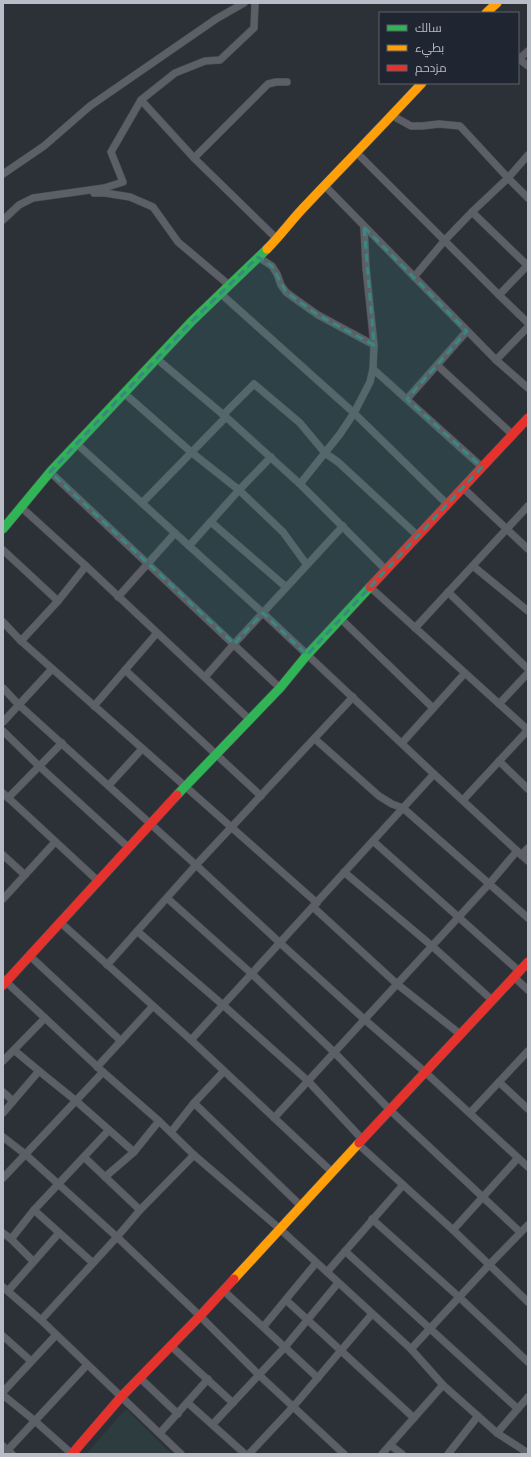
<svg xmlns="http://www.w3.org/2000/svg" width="531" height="1457" viewBox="0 0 531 1457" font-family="'Varela Round',Cairo,sans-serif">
	<rect width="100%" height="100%" fill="#2c3037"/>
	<polygon fill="#2d3d3f" points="126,1409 172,1454 86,1454"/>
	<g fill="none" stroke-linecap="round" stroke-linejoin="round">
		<defs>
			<g id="street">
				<polyline points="518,58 528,66"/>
				<polyline points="519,59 528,51"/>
				<polyline points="141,100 194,158 277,239"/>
				<polyline points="391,115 411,126 422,126 439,124 460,126 508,178 528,198"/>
				<polyline points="357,153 499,295 528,323"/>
				<polyline points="194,158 268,84 276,82 287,82"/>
				<polyline points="3,174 44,146 90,106 216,19 244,3"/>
				<polyline points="324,185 496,360 528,388"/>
				<polyline points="94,193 105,193 130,197 153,207 178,242 229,285"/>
				<polyline points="472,212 528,266"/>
				<polyline points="3,220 19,205 33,198 104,188 123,182 111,152 141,100 175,73 205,61 220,60 254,28 255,3"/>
				<polyline points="258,257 272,266 277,274 281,285 286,292 294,298 318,315 374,345"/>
				<polyline points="414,277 445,240 472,212 508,178 528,155"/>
				<polyline points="220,293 354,413 447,504"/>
				<polyline points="499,295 528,265"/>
				<polyline points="157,359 226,417 300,484 386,570"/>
				<polyline points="496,360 528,327"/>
				<polyline points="437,365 513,435"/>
				<polyline points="373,369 482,467"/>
				<polyline points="124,393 191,452 239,490 283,532 307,565"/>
				<polyline points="407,399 467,331"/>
				<polyline points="223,415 254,384 300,423 325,453 338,462 418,536"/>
				<polyline points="77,444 263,613 434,774 528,861"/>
				<polyline points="50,472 280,688"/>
				<polyline points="300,484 340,434 354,413 370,382 373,369 374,345 366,268 364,227"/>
				<polyline points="463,488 528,549"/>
				<polyline points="142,503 226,417"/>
				<polyline points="21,507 86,566 249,719"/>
				<polyline points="211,522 286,587"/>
				<polyline points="189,546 239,490 271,457"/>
				<polyline points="3,550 58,601"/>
				<polyline points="473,566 528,611"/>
				<polyline points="370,587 528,730"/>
				<polyline points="448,592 528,669"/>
				<polyline points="118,597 175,533"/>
				<polyline points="341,619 433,708"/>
				<polyline points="3,622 21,641 317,903"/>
				<polyline points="415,628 528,506"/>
				<polyline points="21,641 58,601 86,566"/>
				<polyline points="125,670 261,796"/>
				<polyline points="205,677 234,644 343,526"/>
				<polyline points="3,688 19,705 196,865 279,942 364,1019 425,1072 528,1167"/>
				<polyline points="499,704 528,673"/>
				<polyline points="94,706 157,633"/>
				<polyline points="3,722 52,669"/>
				<polyline points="3,731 39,766 129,848"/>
				<polyline points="315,739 379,796 392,804 403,808 528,918"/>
				<polyline points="402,743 465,673"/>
				<polyline points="499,761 528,789"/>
				<polyline points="109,785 142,749"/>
				<polyline points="3,793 98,881"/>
				<polyline points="8,798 62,743"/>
				<polyline points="463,800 528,730"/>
				<polyline points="373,841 519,971"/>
				<polyline points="3,855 25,875"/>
				<polyline points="521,855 528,848"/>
				<polyline points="344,872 432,946 492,1000"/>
				<polyline points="167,898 252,974 334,1052 390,1110 520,1232"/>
				<polyline points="3,899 55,842"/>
				<polyline points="313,907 397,984 460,1034"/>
				<polyline points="60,922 191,1040 332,1172"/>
				<polyline points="137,931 223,1005 308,1081 362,1139"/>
				<polyline points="30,956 121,1041"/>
				<polyline points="107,965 196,865 353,697"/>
				<polyline points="514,977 528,990"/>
				<polyline points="3,979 103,1072 159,1121 194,1155 280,1229 411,1349 443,1385 497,1433 528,1453"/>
				<polyline points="191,1040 434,774"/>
				<polyline points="14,1050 39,1071 75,1100 134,1152"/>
				<polyline points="3,1061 45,1018"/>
				<polyline points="97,1067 153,1006"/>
				<polyline points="499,1082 528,1109"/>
				<polyline points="3,1092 13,1101"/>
				<polyline points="194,1103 301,1206"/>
				<polyline points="3,1113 39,1071"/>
				<polyline points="470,1113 528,1051"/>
				<polyline points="274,1118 489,884 517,851"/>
				<polyline points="171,1132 194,1103 224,1071"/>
				<polyline points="3,1137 25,1154 117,1237 140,1210 194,1155"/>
				<polyline points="358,1144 453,1230 528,1302"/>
				<polyline points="84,1157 140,1210"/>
				<polyline points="105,1177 134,1152 159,1121"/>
				<polyline points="3,1178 103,1072"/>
				<polyline points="34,1210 93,1263"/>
				<polyline points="372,1219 459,1297 528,1362"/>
				<polyline points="453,1230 518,1158"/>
				<polyline points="3,1233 11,1239 33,1261"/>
				<polyline points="11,1239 34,1210 109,1130"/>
				<polyline points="345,1251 518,1409"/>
				<polyline points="327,1272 403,1185"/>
				<polyline points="3,1287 41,1320 181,1454"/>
				<polyline points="8,1291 59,1233"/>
				<polyline points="224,1291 318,1378"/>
				<polyline points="286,1300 414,1418"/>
				<polyline points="41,1320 117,1237 200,1316 259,1375 344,1454"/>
				<polyline points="264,1326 316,1263"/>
				<polyline points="3,1336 31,1361"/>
				<polyline points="171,1346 233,1403"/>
				<polyline points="411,1349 489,1265 528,1225"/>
				<polyline points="140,1378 178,1414"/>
				<polyline points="3,1392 56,1335"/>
				<polyline points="3,1395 35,1421 72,1454"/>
				<polyline points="188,1403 245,1454"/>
				<polyline points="213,1424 285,1347 338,1283"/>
				<polyline points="160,1433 208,1379"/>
				<polyline points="497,1433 528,1397"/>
				<polyline points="390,1445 402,1454"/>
				<polyline points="3,1446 12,1454"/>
				<polyline points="4,1454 87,1365"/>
				<polyline points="249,1454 293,1407 372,1314"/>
				<polyline points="382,1454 443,1385"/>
				<polyline points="448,1454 478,1416"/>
			</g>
			<g id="fast">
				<polyline points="3,529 51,471 192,321 267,249"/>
				<polyline points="177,795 280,688 307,655 370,587"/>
			</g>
			<g id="slow">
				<polyline points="486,13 497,3"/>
				<path d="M267,249C281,235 293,218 308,203C346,163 384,124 422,83"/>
				<polyline points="234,1279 359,1143"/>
			</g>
			<g id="jam">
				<polyline points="370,587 528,418"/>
				<polyline points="3,985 177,795"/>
				<polyline points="359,1143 528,962"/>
				<polyline points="72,1454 121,1397 200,1316 234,1279"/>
			</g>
		</defs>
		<use href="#street" stroke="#484b50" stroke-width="8"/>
		<use href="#fast" stroke="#484b50" stroke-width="10"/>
		<use href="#slow" stroke="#484b50" stroke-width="10"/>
		<use href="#jam" stroke="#484b50" stroke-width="10"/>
		<use href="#street" stroke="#5c5f65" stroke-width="7"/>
		<use href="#fast" stroke="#30b455" stroke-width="9"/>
		<use href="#slow" stroke="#ff9f0a" stroke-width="9"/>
		<use href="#jam" stroke="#e5322d" stroke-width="9"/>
	</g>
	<path fill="#398884" fill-opacity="0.2" stroke="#398884" stroke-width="3" stroke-dasharray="8 5" stroke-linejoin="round" d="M364,227L467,331L407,399L482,467L307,655L263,613L234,644L50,472L192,321L258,257L272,266L286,292L318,315L374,345Z"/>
	<rect width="531" height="1457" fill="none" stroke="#b7bcc7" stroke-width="8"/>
	<rect x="379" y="12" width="140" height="72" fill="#202631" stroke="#5c626d"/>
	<rect x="387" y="25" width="20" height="6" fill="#30b455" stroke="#5c626d"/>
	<text x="415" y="32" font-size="12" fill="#b7bcc7">سالك</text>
	<rect x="387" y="45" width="20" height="6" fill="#ff9f0a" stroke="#5c626d"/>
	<text x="415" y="52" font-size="12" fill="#b7bcc7">بطيء</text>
	<rect x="387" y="65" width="20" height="6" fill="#e5322d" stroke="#5c626d"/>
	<text x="415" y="72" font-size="12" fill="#b7bcc7">مزدحم</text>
</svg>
